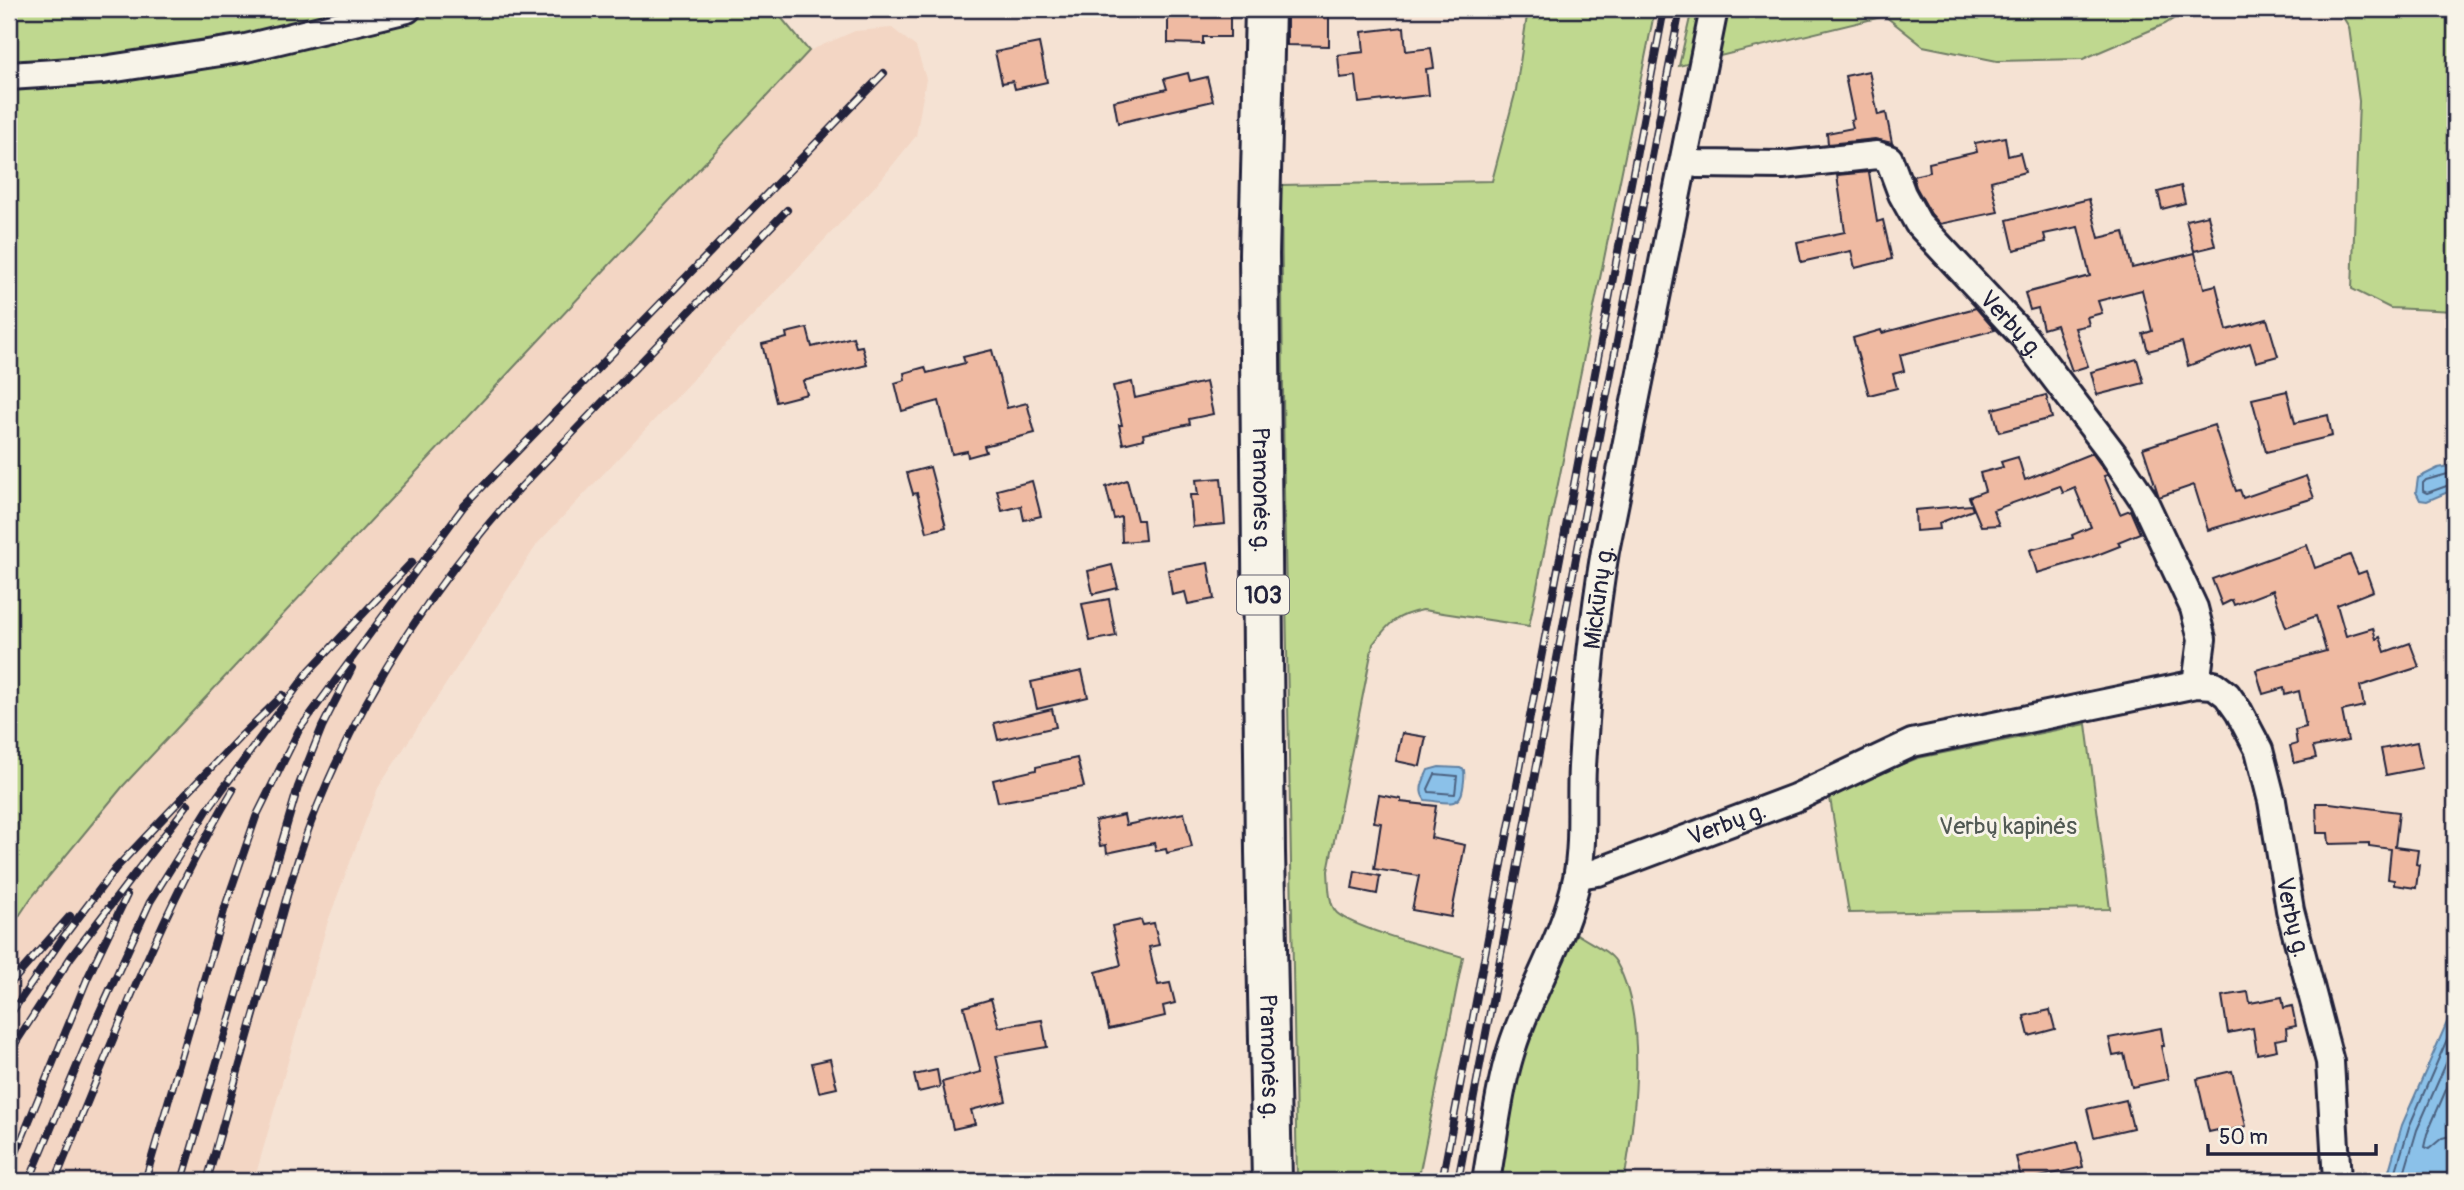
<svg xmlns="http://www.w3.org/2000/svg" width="2464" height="1190" viewBox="0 0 2464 1190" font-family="Pangolin,sans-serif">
	<rect width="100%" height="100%" fill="#f5e2d3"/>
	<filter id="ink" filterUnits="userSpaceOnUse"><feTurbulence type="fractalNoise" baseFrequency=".0143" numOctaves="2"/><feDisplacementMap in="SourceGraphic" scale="14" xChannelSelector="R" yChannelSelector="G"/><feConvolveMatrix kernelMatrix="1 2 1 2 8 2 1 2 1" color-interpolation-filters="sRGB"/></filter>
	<g filter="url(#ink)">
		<polygon fill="#f3d6c4" points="892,28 916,47 926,79 916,136 879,182 538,543 378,788 328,921 254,1181 9,1181 9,931 31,898 123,786 809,51 855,31"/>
		<g fill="#bfd88f" stroke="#707d65" stroke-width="2">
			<polygon points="9,9 774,9 809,51 123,786 31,898 9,931"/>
			<path d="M1528,9H1655L1529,626L1423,610C1396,615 1389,623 1373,644L1328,871C1329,883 1328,904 1337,913C1355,929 1436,949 1463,957L1418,1181H1297L1284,491L1281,185L1492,181L1516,90Z"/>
			<polygon points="1692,9 2189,9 2165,24 2083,59 1997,61 1923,46 1885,16 1679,66"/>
			<polygon points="2338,9 2455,9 2455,311 2390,308 2352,289 2359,101 2349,27"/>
			<polygon points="2086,724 2110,909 1849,913 1829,792 1918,758"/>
			<path d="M1577,934C1588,942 1610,951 1616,962C1648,1018 1635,1120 1624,1181H1497C1505,1137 1511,1079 1527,1037C1540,1002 1559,968 1577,934Z"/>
		</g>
		<g fill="#8bc1e9" stroke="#6181a3" stroke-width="2">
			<polygon points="2455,465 2455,489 2427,501 2420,500 2416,492 2418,478 2438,468"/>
			<path d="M1439,767L1460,768L1464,770C1465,777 1464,781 1463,788C1460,810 1442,801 1425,800C1417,790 1424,780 1428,770Z"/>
			<polygon points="2455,1004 2455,1156 2444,1181 2386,1181 2402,1125"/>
		</g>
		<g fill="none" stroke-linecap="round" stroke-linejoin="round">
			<g stroke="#4c6281" stroke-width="2">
				<polyline points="2455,472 2426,480 2423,483 2423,491 2427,493 2455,483"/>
				<polygon points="1435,774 1457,776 1455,794 1429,792 1428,789"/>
				<polyline points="2455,1069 2427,1134 2424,1147 2429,1149 2442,1138 2455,1135"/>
				<polyline points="2393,1181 2409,1127 2455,1021"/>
				<polyline points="2402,1181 2417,1130 2455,1043"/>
			</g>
		</g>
		<g fill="#efbaa2" stroke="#22223b" stroke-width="2">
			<polygon points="1168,9 1225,9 1225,12 1230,12 1230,37 1203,37 1203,44 1168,43"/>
			<polygon points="1287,9 1329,9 1329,46 1287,45"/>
			<polygon points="1404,27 1406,51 1431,48 1434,68 1426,69 1429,95 1359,103 1356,76 1340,78 1338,55 1364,52 1362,32"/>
			<polygon points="1039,43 1047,82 1015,89 1013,81 1002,83 995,52"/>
			<polygon points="1869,71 1878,115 1886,113 1892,143 1875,139 1828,144 1827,133 1853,128 1851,120 1854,119 1845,76"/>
			<polygon points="1188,73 1190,81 1207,77 1213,101 1118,123 1114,101 1167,89 1164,79"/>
			<polygon points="2005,137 2008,156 2020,153 2025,172 1991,181 1998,212 1940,224 1931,214 1916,187 1913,176 1930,172 1929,163 1977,152 1975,143"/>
			<polygon points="1869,172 1877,222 1883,220 1892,259 1855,268 1851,251 1801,262 1797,242 1845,232 1837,175"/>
			<polygon points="2181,186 2185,203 2162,209 2158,192"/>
			<polygon points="2089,199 2099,238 2124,232 2132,268 2195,253 2204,288 2216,285 2227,330 2267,319 2278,356 2256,362 2250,343 2188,366 2182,342 2148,351 2143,334 2152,331 2142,290 2098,301 2102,313 2087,317 2089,325 2075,328 2088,366 2072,371 2056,325 2043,329 2038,308 2030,310 2025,293 2090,276 2078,227 2044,234 2046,242 2014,250 2007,220"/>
			<polygon points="2208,215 2215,246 2194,251 2186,220"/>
			<polygon points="1976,308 1995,330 1900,355 1904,371 1893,374 1897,388 1869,395 1853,338 1881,330 1882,333"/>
			<polygon points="807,328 812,347 853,337 856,347 862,346 867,365 803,381 807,394 776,402 762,344 787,338 786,333"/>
			<polygon points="992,350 1007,408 1027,403 1035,433 984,446 986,452 968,457 967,451 952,454 939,401 902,411 895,383 905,380 904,373 925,367 927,373 965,363 963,357"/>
			<polygon points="2137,359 2144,383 2097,395 2091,372"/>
			<polygon points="1132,382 1135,398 1206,382 1213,414 1189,419 1190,424 1143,434 1144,439 1123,444 1119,425 1122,425 1113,386"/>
			<polygon points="2287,391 2295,423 2328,415 2332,436 2266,452 2252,399"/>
			<polygon points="2046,395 2052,418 1999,432 1993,409"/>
			<polygon points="2214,425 2236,491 2240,490 2243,498 2306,476 2314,498 2208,530 2194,485 2159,497 2143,448"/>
			<polygon points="2092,453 2108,475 2104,476 2120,514 2130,510 2140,533 2118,542 2120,546 2092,557 2037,573 2030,550 2073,538 2072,535 2091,527 2075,488 2063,493 2060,486 1993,510 1999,525 1981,526 1969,497 1985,491 1980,473 2003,467 2001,462 2018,457 2025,480"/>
			<polygon points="930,467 946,527 927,532 917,493 913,494 907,473"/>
			<polygon points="1221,478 1225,524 1193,527 1190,495 1198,495 1196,480"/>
			<polygon points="1127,480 1137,520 1143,520 1145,540 1122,542 1121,517 1114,519 1106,487"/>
			<polygon points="1032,481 1041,516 1024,520 1021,506 1002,511 997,490"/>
			<polygon points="1971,505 1973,510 1939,523 1940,529 1916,531 1915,510"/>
			<polygon points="2307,545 2315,568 2350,555 2358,574 2366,571 2373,591 2337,605 2346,636 2373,628 2376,639 2380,637 2385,652 2410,643 2419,667 2360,686 2364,706 2342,711 2348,741 2313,747 2316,758 2294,763 2290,746 2297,744 2295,730 2306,727 2299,691 2285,695 2284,688 2263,694 2256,670 2326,651 2316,616 2286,627 2273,590 2234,605 2232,600 2222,605 2212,579"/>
			<polygon points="1208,563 1214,599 1188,604 1185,592 1172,595 1168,570"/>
			<polygon points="1112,565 1118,588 1093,594 1088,571"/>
			<polygon points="1109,599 1116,636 1090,641 1082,604"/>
			<polygon points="1082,671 1088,697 1037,709 1031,682"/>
			<polygon points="1052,709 1056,727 998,740 994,723"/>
			<polygon points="1402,733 1426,737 1420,766 1396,761"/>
			<polygon points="2417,742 2422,768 2386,775 2381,749"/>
			<polygon points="1077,758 1084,787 998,802 993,780 1036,770 1036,767"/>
			<polygon points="1379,795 1401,799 1401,802 1436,806 1431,838 1465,845 1451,917 1412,910 1419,876 1374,869 1381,823 1374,822"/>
			<polygon points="2316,803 2330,803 2399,812 2395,847 2418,850 2416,864 2419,865 2416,888 2394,885 2394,880 2388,879 2391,849 2369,846 2369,843 2329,844 2328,833 2317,833"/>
			<polygon points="1184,813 1192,847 1167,853 1166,849 1156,851 1154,843 1107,853 1106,845 1100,846 1095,821 1124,815 1126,825"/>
			<polygon points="1355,871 1380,876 1377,894 1352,889"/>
			<polygon points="1141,920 1143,925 1154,923 1159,945 1149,947 1158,985 1170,983 1175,1003 1163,1006 1165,1016 1109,1029 1096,972 1121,965 1112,926"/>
			<polygon points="2248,992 2250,1003 2282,997 2284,1008 2292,1006 2296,1026 2286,1028 2287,1038 2275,1040 2277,1050 2257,1054 2253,1028 2228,1033 2222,996"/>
			<polygon points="991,999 999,1027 1042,1020 1047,1047 996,1056 1006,1101 971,1110 975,1124 953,1129 942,1082 981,1072 964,1007"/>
			<polygon points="2050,1010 2055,1029 2029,1036 2024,1016"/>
			<polygon points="2161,1028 2164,1046 2161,1046 2168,1079 2132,1087 2124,1054 2113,1056 2109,1038"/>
			<polygon points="830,1059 837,1088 819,1092 812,1063"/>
			<polygon points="937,1070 940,1087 918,1092 914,1075"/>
			<polygon points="2232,1071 2246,1126 2219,1133 2218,1130 2209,1132 2197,1079"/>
			<polygon points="2126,1100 2133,1128 2094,1137 2087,1109"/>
			<polygon points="2077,1142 2083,1167 2022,1181 2016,1157"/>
		</g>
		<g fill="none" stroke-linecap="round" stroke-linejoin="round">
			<defs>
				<g id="minor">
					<polyline points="9,76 103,70 246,48 407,9"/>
					<path id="s1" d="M1684,161L1698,164L1783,165L1877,155L1889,159L1902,194L1918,223L2024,337L2113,454L2143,499L2194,608L2202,639L2196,684"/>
					<path id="s2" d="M1578,875L1598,872L1795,798L1912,743L2196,684L2214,685L2227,695L2239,712L2259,750L2272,801L2290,910L2330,1062L2337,1181"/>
					<path id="s3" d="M1486,1181C1493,1142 1497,1100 1508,1061C1525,998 1564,943 1577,878C1584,842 1580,804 1582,767C1586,694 1593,623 1605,551L1714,9"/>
				</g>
				<g id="primary">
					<path id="s4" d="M1265,9L1259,254L1265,852L1272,1181"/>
				</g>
			</defs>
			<use href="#minor" stroke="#22223b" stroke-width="32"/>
			<use href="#primary" stroke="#22223b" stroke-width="44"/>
			<use href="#minor" stroke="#f7f3e8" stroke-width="26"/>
			<use href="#primary" stroke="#f7f3e8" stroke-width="38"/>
			<defs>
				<g id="rail">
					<polyline points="9,985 70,916"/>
					<polyline points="9,1016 62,939 116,868 239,738 283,695"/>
					<polyline points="9,1053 71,957 188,804"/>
					<polyline points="9,1170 88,977 127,895"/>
					<polyline points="29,1181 97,1018 150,902 208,809 309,671 412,562"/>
					<path d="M55,1181C110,1049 159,914 233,790"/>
					<polyline points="145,1181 226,904 256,817 299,730 464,506 884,73"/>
					<polyline points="182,1181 298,787 322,727 352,668"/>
					<path d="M207,1181C227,1108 248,1035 269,962C283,909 297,855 318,805C366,687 434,583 519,489L787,210"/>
					<polyline points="1442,1181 1664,9"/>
					<polyline points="1458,1181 1680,9"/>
				</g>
			</defs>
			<use href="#rail" stroke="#22223b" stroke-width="8"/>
			<use href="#rail" stroke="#f7f3e8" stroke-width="5" stroke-dasharray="16" stroke-linecap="butt"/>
		</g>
	</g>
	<g text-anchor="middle" stroke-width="6" stroke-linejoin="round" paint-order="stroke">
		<rect fill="#f7f3e8" stroke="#62616f" stroke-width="2" x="1237" y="575.5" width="52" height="39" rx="5"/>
		<g font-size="23" font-weight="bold" fill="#22223b">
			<text x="1263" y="603">103</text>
		</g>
		<g font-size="24" fill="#22223b" stroke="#f7f3e8">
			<text dy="8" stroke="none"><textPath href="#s1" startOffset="415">Verbų g.</textPath></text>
			<text dy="8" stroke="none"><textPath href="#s4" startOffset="481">Pramonės g.</textPath></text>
			<text dy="8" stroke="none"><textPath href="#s3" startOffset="600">Mickūnų g.</textPath></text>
			<text dy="8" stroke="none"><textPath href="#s2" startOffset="158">Verbų g.</textPath></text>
			<text dy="8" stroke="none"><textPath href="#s2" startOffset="919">Verbų g.</textPath></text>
			<text dy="8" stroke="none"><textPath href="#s4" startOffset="1048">Pramonės g.</textPath></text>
		</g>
		<g font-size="24" fill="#515954" stroke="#f7f3e8">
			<text x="2008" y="834">Verbų kapinės</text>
		</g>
	</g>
	<rect width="2464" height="1190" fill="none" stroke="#f7f3e8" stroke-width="35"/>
	<rect x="18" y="18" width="2429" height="1155" fill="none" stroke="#22223b" stroke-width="2.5" filter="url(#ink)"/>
	<path d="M2208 1144v10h168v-10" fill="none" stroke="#22223b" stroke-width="3.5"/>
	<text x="2219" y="1144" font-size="21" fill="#22223b" stroke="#f7f3e8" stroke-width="5" paint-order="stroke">50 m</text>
</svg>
